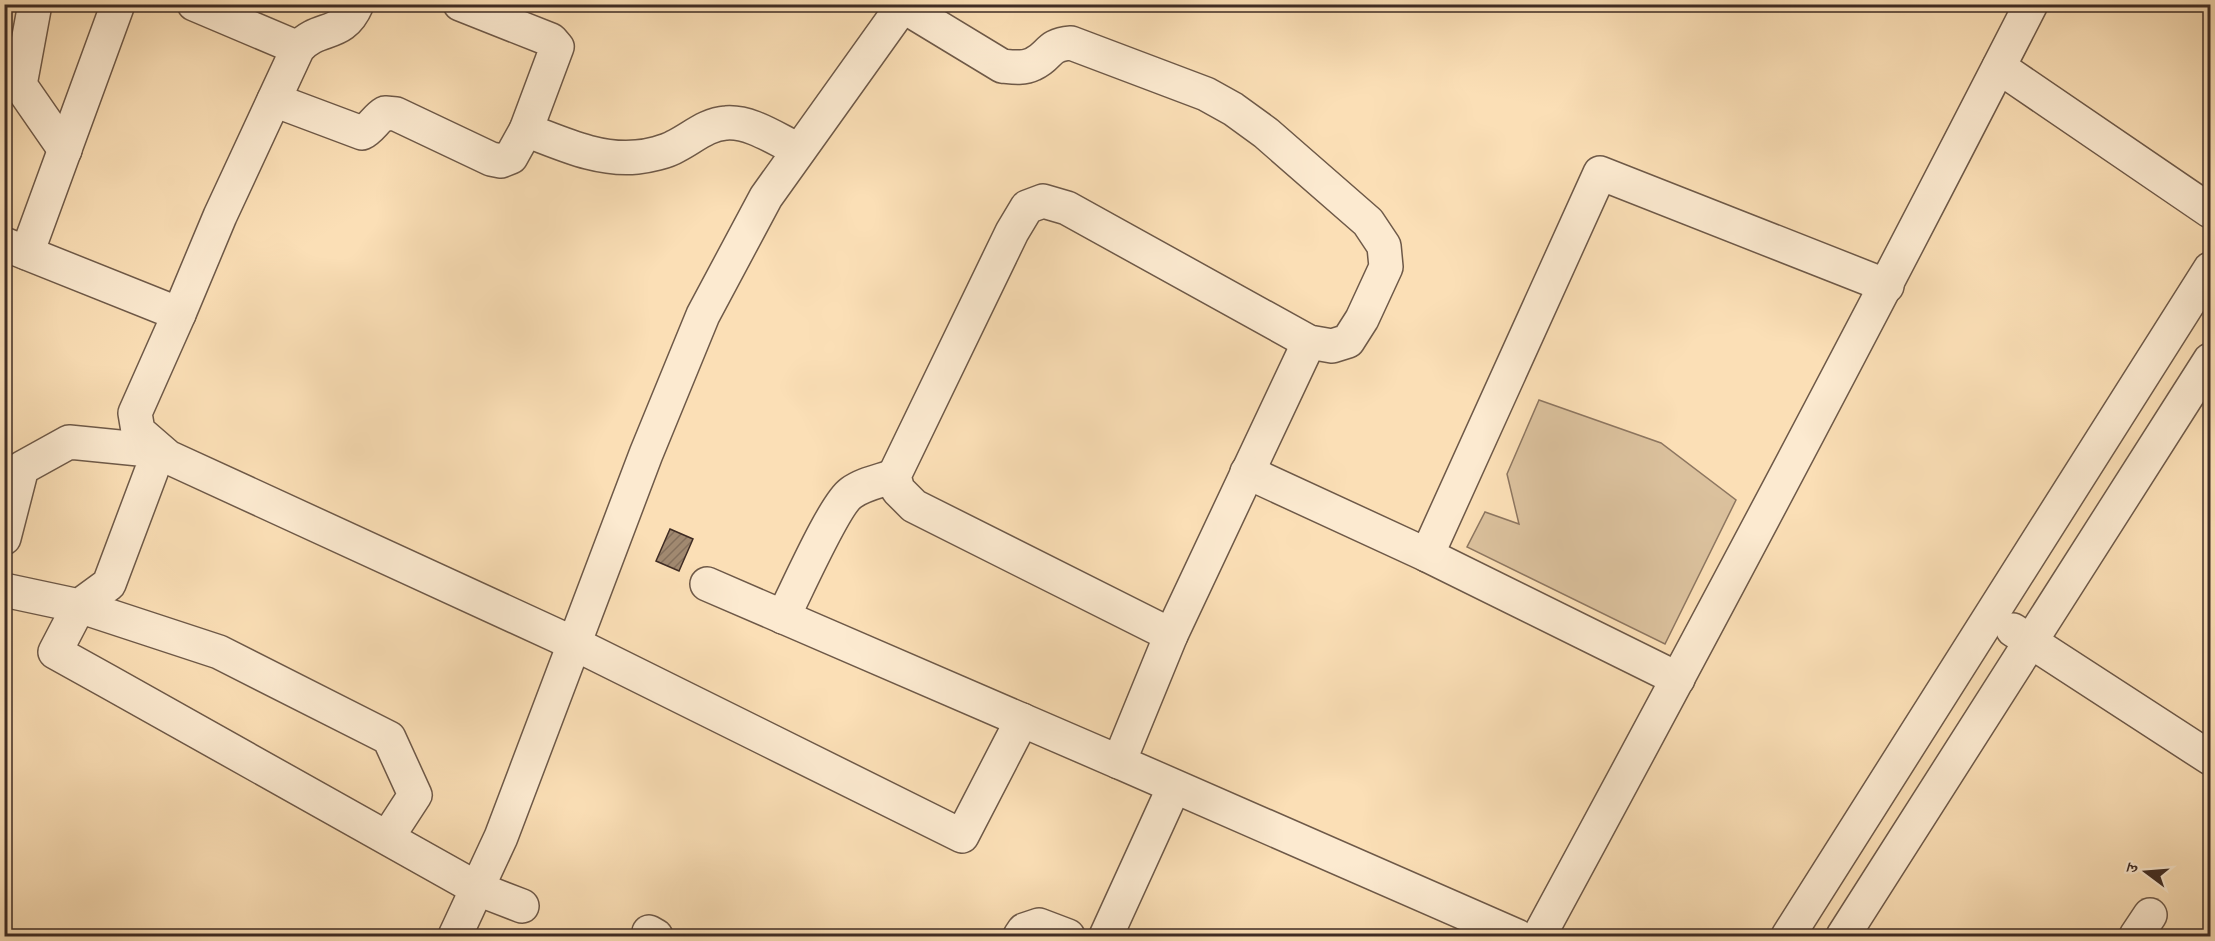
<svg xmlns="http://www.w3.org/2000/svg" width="2215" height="941" viewBox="0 0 2215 941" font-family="'Libre Bodoni','Noto Serif Devanagari',serif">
	<defs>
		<pattern id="building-hatch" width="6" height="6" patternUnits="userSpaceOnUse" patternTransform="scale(1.5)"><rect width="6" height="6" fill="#a18970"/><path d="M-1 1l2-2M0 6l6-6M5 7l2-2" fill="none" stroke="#85705c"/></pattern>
	</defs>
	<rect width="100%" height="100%" fill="#fbdfb6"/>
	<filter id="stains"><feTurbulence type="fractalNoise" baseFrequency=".00333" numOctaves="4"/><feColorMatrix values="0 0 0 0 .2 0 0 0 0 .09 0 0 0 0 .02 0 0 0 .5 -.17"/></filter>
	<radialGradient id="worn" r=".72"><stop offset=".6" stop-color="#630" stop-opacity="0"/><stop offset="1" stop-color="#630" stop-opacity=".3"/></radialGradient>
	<polygon fill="#dbc19d" stroke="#8d7660" stroke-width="1.5" points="1539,400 1661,443 1736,500 1665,644 1467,547 1485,512 1519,524 1507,474"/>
	<polygon fill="url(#building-hatch)" stroke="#3f2c24" stroke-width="1.5" points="670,529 693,539 679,571 656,561"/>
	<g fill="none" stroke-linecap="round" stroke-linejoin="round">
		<defs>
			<g id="minor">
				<polyline points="35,4 20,85 65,150"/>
				<polyline points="194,4 298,48"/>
				<path d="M903,6L1002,66C1012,67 1023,69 1033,64C1051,56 1046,45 1071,43L1206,94L1233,109L1266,133L1368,222L1384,246L1386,267L1362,319L1348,341L1332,346L1309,342L1067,208L1043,201L1027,207L1012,232L894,476L898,490L914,506L1171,635"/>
				<polyline points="1999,67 2210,211"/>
				<path d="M274,100L362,133C371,129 376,118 385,113L396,114L491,159L501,161L511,157L526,130L557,47L551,40L460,4"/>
				<path d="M526,130C561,143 598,161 637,157C648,156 666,152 676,146C692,138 707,124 726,123C751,121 777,140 799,150"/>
				<polyline points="4,244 179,314 135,413 138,431 168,457 575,644 962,836 1022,720"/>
				<polyline points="27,253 118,4"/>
				<path d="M179,314L220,216L298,48C320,24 342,39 357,4"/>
				<polyline points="1309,342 1171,635 1119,762 1517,936"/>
				<polyline points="1247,472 1427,555 1678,679"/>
				<polyline points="4,538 22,468 69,442 159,451 109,584 79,606 4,590"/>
				<polyline points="1427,555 1600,173 1887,286"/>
				<polyline points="707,584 1119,762"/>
				<path d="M783,617C795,594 834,505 851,493C863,484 880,481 894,476"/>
				<polyline points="2013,630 2210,758"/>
				<polyline points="387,838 415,795 389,738 219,652 79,606 55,652 109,682 478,889 522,906"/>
				<polyline points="649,932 656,936"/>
				<polyline points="455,936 501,837 646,454 703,315 766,197 904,4"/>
				<polyline points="1020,936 1024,930 1039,925 1068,936"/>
				<polyline points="1106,936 1174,787"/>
				<path d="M1539,936C1706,628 1871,317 2031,4"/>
				<polyline points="1788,936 2210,269"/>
				<polyline points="1843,936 2210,360"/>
				<polyline points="2136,936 2150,915"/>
			</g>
		</defs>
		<use href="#minor" stroke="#6e5948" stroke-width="36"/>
		<use href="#minor" stroke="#fcead0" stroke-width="33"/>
	</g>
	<rect width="2215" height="941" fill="none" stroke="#fbdfb6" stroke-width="24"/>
	<rect x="6" y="6" width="2203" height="929" fill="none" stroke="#3f2c24" stroke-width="3"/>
	<rect x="12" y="12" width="2191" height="917" fill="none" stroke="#3f2c24" stroke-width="1.5"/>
	<g transform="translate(2146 872) rotate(286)" stroke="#fcead0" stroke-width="4.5" paint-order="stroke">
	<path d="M0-4.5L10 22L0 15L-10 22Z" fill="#3f2c24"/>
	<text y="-9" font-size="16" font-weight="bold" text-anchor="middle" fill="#3f2c24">उ</text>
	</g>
	<rect width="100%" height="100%" filter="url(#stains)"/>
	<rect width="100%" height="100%" fill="url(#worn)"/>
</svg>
